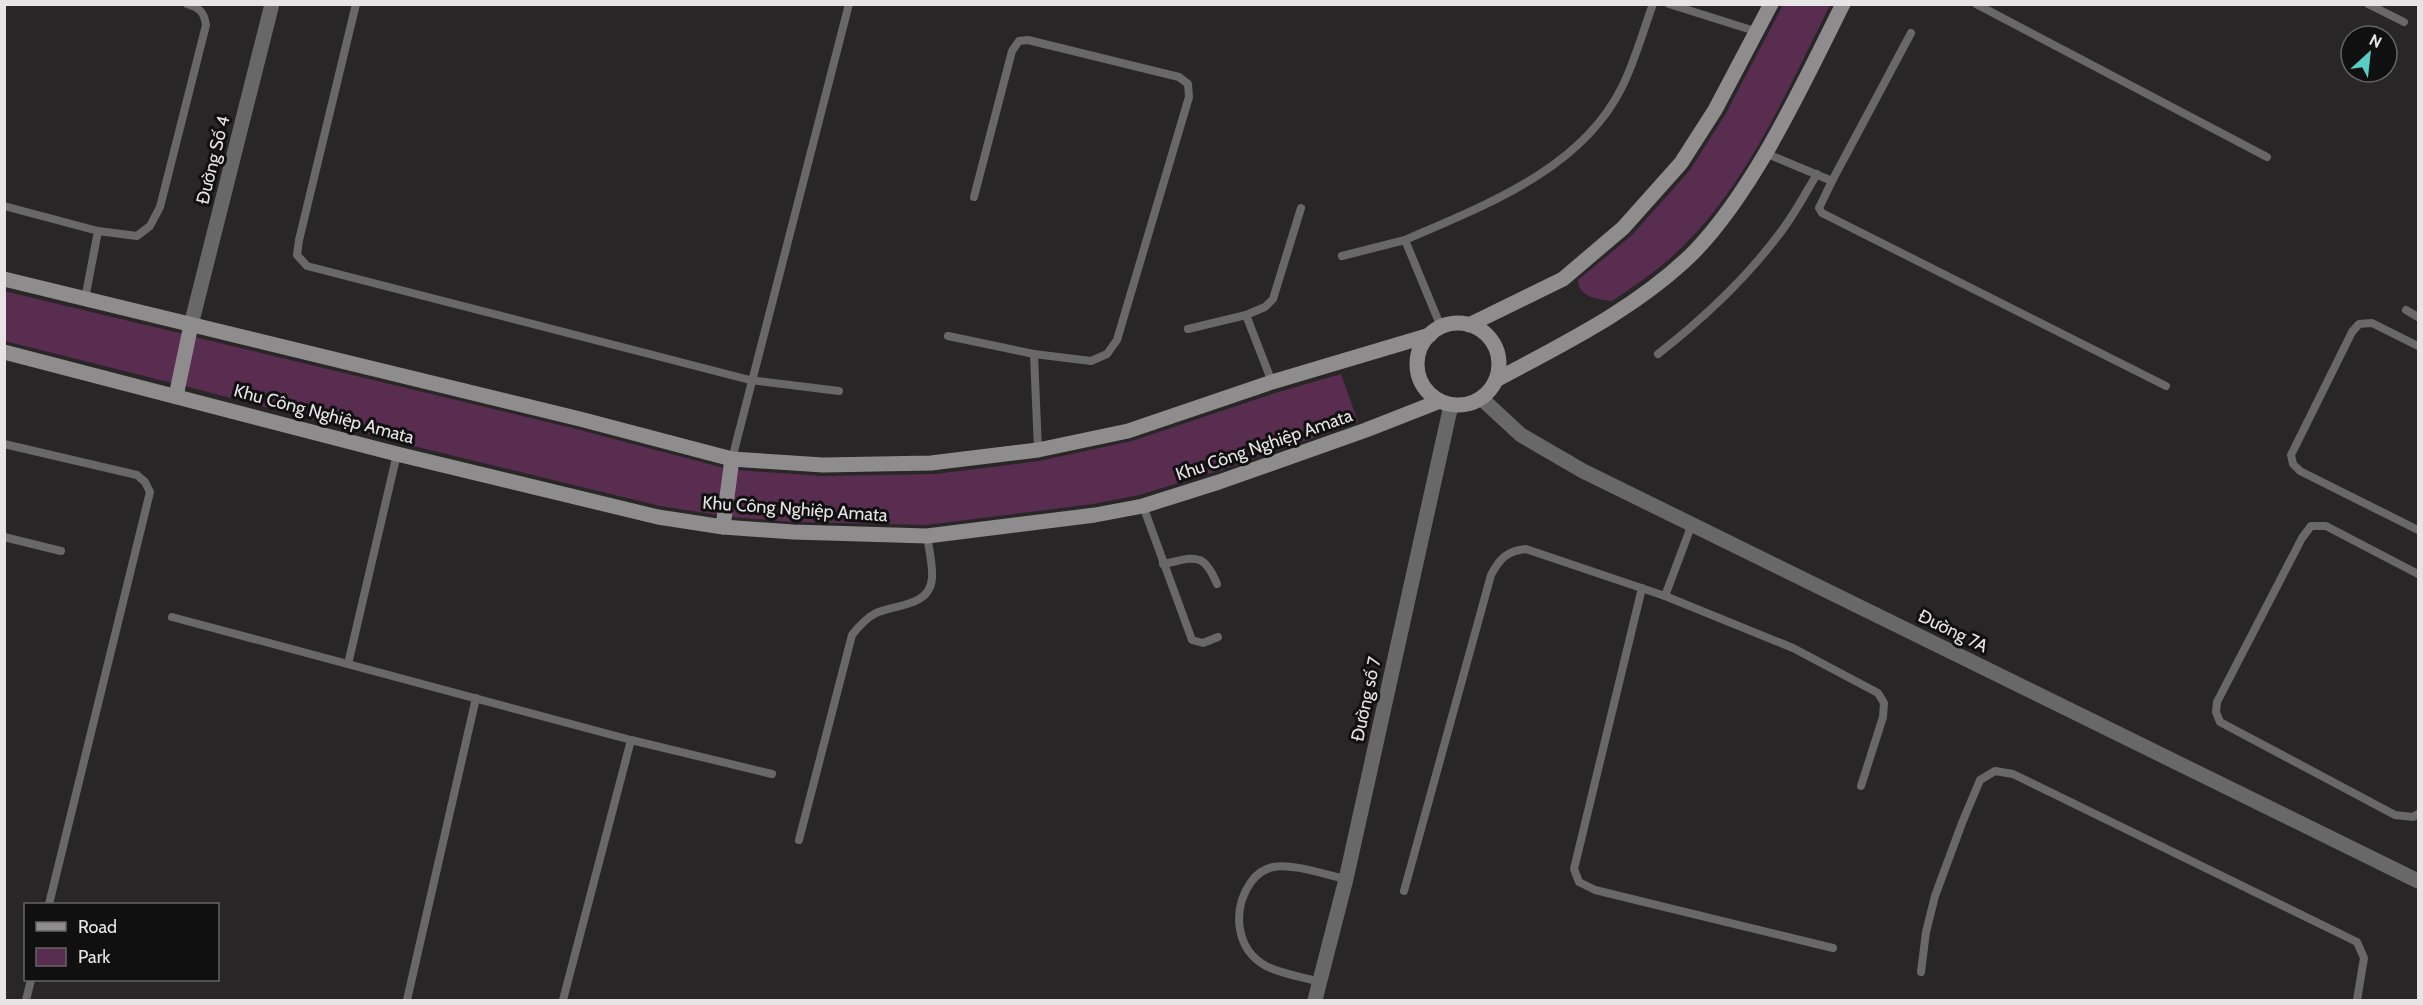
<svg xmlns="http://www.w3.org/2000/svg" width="2423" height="1005" viewBox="0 0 2423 1005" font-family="Cabin,sans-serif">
	<rect width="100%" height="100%" fill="#292628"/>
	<g fill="#592d4f">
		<path d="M1783,5H1830C1791,83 1747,184 1684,245C1663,267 1637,284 1612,301C1598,299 1579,298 1578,280L1632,235L1690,170L1725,115Z"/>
		<polygon points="4,291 183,334 172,383 5,341"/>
		<polygon points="195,337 576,429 724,468 718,515 660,506 401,443 185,386"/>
		<polygon points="1341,374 1358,422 1218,471 1139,495 1093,504 927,525 794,522 731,517 737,470 822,476 935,474 1039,461 1132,441 1275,393"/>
	</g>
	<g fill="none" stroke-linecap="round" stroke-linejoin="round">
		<g stroke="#696869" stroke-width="8">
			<polyline points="356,4 299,240 297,255 307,266 750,380 839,391"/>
			<polyline points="1669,4 1758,32"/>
			<polyline points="1976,4 2267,157"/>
			<polyline points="2368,4 2404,22"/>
			<polyline points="1765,153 1832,181 1911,33"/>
			<polyline points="1832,181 1819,208 1822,213 2166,386"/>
			<polyline points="974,197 1012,51 1019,41 1028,40 1179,77 1188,84 1189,97 1117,340 1107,354 1091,361 1034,354 1038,450"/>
			<polyline points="4,206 98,231"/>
			<polyline points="1342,256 1405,240"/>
			<path d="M85,299L98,231L137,236L150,226L160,207L206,25C204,12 200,8 187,4"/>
			<polyline points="2406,310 2418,317"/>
			<polyline points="1246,315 1265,307 1273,299 1301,208"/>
			<path d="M1441,327L1405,240C1485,205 1581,170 1622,87C1635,61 1643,31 1653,4"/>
			<polyline points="1188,329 1246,315 1272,382"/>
			<polyline points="948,336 1034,354"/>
			<polyline points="2418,346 2372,323 2359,324 2352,332 2291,455 2293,464 2300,471 2418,530"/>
			<path d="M1658,354C1704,318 1745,280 1780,233C1794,215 1805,194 1817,174"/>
			<polyline points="4,444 137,475 145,482 150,492 49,904"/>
			<polyline points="732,459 849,4"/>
			<polyline points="1143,506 1192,640 1203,643 1218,637"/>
			<polyline points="4,537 61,551"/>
			<path d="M1163,564C1194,558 1203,550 1217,584"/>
			<polyline points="2418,574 2326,526 2311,526 2302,538 2217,702 2216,712 2220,722 2395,815 2413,817 2418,814"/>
			<polyline points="1642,588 1574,869 1579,882 1595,890 1833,948"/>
			<polyline points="1665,596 1793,648 1878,693 1884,703 1883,717 1861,786"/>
			<polyline points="172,617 631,740 563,1000"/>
			<polyline points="348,664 397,454"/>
			<polyline points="631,740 772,774"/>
			<path d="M799,840L852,635C859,626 866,618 876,613C896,604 930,607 932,578C933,565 929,549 927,536"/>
			<path d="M1404,891L1491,575C1500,558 1507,551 1526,549L1665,596L1692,524"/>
			<polyline points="1921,972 1926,932 1935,896 1962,823 1980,780 1995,771 2013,774 2357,942 2364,958 2357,1000"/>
			<path d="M1320,982C1303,977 1282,974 1266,966C1235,949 1232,909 1251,882C1256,875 1264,869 1273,867C1293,863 1326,875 1346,879"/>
			<polyline points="26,1000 31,980"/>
			<polyline points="407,1000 476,698"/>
		</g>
		<g stroke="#696869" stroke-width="15">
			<polyline points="191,325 272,4"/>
			<polyline points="1482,399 1521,435 1583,471 2418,881"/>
			<polyline points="1315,1000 1346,879 1451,405"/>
		</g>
		<g stroke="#8f8c8e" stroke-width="15">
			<polyline points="4,279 580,419 732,459 823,465 931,463 1038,450 1128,431 1272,382 1430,335"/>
			<circle cx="1458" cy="364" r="41"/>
			<polyline points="1469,325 1563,279 1623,228 1681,163 1715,110 1771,4"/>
			<polyline points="4,352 397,454 658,517 723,527 793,532 927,536 1095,515 1143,506 1219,482 1366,430 1440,401"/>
			<path d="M1496,380C1563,344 1637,308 1692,254C1754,191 1803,84 1843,4"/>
			<polyline points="176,396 191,325"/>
			<polyline points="723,527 732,459"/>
		</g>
	</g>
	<g text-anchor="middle" stroke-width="6" stroke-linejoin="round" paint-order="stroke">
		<g font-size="18" fill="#e6e4e5" stroke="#111011">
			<text transform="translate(213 160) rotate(-76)" y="6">Đường Số 4</text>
			<text transform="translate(324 414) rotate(15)" y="6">Khu Công Nghiệp Amata</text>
			<text transform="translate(1264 445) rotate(-19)" y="6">Khu Công Nghiệp Amata</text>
			<text transform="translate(795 509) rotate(4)" y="6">Khu Công Nghiệp Amata</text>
			<text transform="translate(1953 631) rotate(26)" y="6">Đường 7A</text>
			<text transform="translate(1366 699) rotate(-78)" y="6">Đường số 7</text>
		</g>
	</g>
	<rect width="2423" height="1005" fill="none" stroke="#e6e4e5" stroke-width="12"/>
	<rect x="24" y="903" width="195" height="78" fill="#111011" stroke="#666566" stroke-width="1.5"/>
	<rect x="36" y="922" width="30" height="9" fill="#8f8c8e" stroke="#666566" stroke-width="1.5"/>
	<text x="78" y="933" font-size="18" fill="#e6e4e5">Road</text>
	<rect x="36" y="948" width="30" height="18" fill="#592d4f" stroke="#666566" stroke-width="1.5"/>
	<text x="78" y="963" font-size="18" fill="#e6e4e5">Park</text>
	<g transform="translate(2369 54) rotate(27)"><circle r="28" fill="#111011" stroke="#666566" stroke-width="1.5"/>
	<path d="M0-4.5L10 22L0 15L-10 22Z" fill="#57cec1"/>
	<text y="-9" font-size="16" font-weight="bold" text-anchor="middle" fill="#e6e4e5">N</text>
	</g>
</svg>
